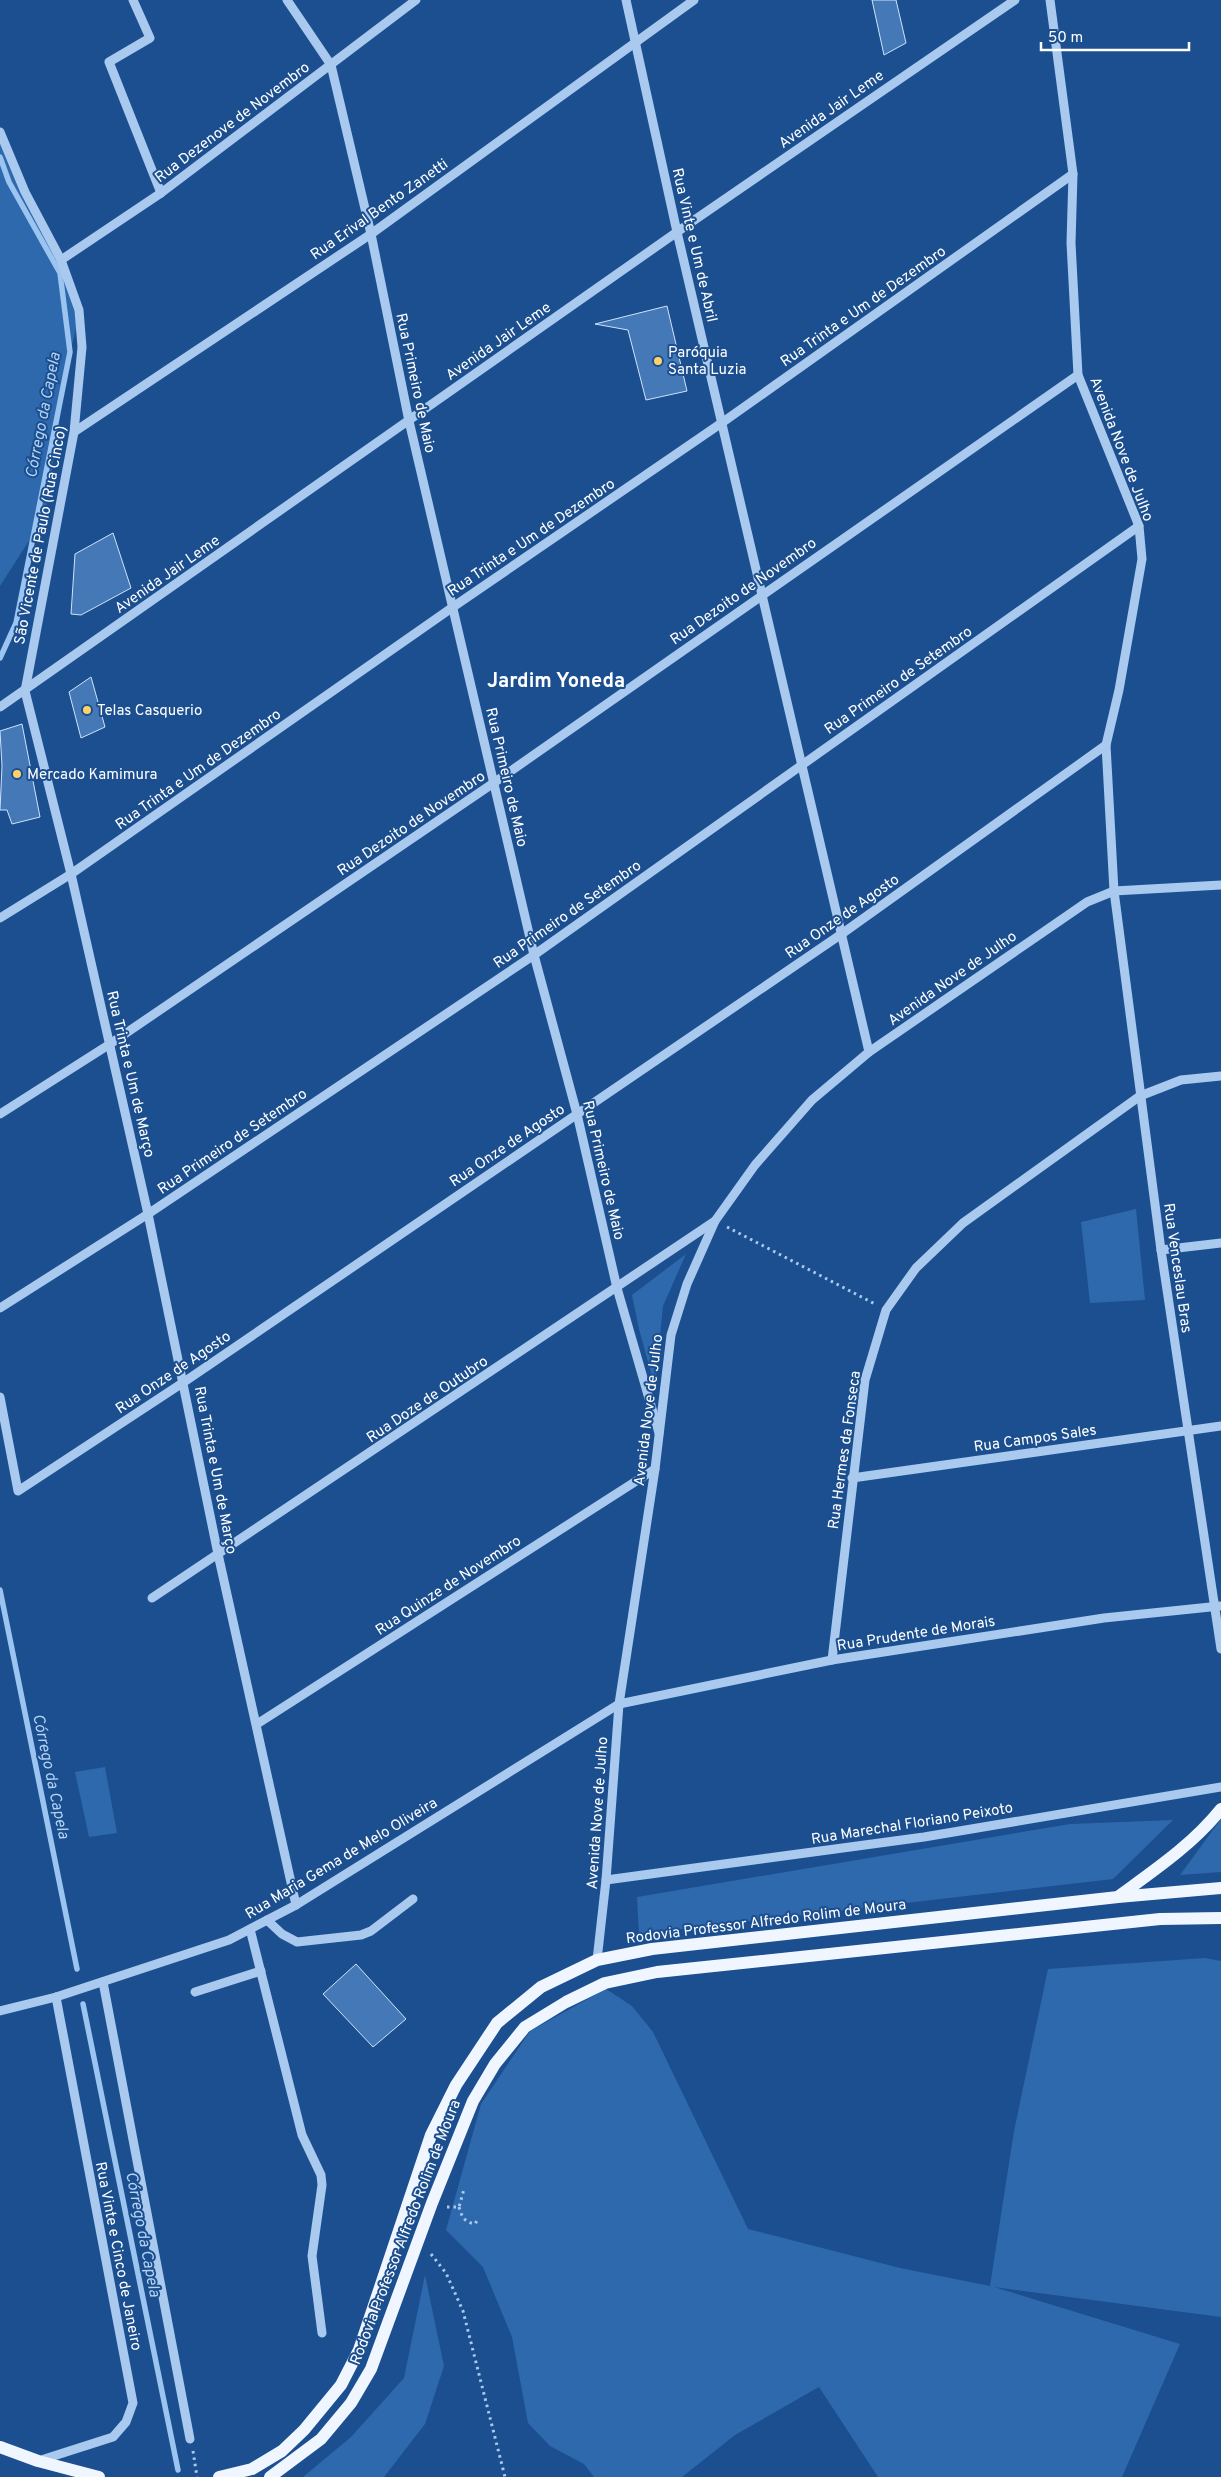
<svg xmlns="http://www.w3.org/2000/svg" width="1221" height="2477" viewBox="0 0 1221 2477" font-family="Overpass,sans-serif">
	<rect width="100%" height="100%" fill="#1b4f8f"/>
	<g fill="#2e69ad">
		<polygon points="0,126 33,211 69,277 80,314 70,352 45,516 0,586"/>
		<polygon points="1136,1209 1145,1300 1090,1303 1081,1222"/>
		<polygon points="686,1254 663,1306 655,1388 639,1329 632,1295"/>
		<polygon points="105,1767 117,1833 89,1837 75,1772"/>
		<polygon points="1221,1819 1221,1872 1180,1875"/>
		<polygon points="1173,1820 1113,1879 639,1934 637,1897 1070,1824"/>
		<polygon points="1205,1958 1221,1961 1221,2317 994,2287 1180,2344 1122,2477 878,2477 819,2387 735,2435 682,2477 594,2477 584,2464 550,2446 528,2423 512,2337 483,2267 446,2230 481,2104 530,2031 606,1989 632,2006 653,2032 748,2229 900,2268 990,2286 1014,2131 1048,1969"/>
		<polygon points="425,2275 444,2366 425,2424 384,2477 303,2477 351,2437 404,2378"/>
	</g>
	<g fill="none" stroke-linecap="round" stroke-linejoin="round">
		<g stroke="#9cc4f0" stroke-width="5.5">
			<polyline points="0,157 9,182 60,273 70,352 16,623 0,658"/>
			<polyline points="0,1590 77,1969"/>
			<polyline points="83,2004 178,2470"/>
		</g>
	</g>
	<g fill="#4478b7" stroke="#cfe3fa">
		<polygon points="872,0 896,0 906,43 884,55"/>
		<polygon points="667,306 687,391 646,400 628,330 595,324"/>
		<polygon points="113,533 131,588 81,615 71,614 75,554"/>
		<polygon points="91,677 105,727 81,738 69,692"/>
		<polygon points="22,724 40,817 12,824 7,810 0,810 2,766 0,731"/>
		<polygon points="356,1964 406,2019 373,2047 323,1994"/>
	</g>
	<g fill="none" stroke-linecap="round" stroke-linejoin="round">
		<g stroke="#a9c9ee" stroke-width="3" stroke-dasharray="2.5 4" stroke-linecap="butt">
			<polyline points="727,1227 875,1304"/>
			<polyline points="447,2207 459,2207 464,2189"/>
			<path d="M459,2207C462,2217 464,2222 475,2224L478,2219"/>
			<polyline points="431,2254 446,2273 463,2311 505,2477"/>
			<polyline points="193,2451 197,2477"/>
		</g>
		<g stroke="#a9c9ee" stroke-width="9">
			<polyline points="133,0 150,38 109,62 161,193"/>
			<polyline points="287,0 331,65 371,234 409,421 534,955 577,1114 617,1288 659,1433"/>
			<polyline points="626,0 677,232 869,1052"/>
			<polyline points="1050,0 1073,174 1071,243 1078,375 1139,526 1142,559 1119,690 1106,745 1114,891 1161,1250 1221,1649"/>
			<polyline points="0,132 25,192 61,260 79,310 82,347 74,432 25,691 71,874 148,1214 218,1554 296,1905"/>
			<polyline points="61,260 161,193 416,0"/>
			<polyline points="74,432 371,234 694,0"/>
			<polyline points="0,707 677,232 1015,0"/>
			<polyline points="0,918 71,874 453,607 723,422 1073,174"/>
			<polyline points="0,1114 110,1044 495,782 1078,375"/>
			<polyline points="1161,1250 1221,1243"/>
			<polyline points="0,1308 148,1214 534,955 1139,526"/>
			<polyline points="0,1397 18,1491 184,1382 843,933 1106,745"/>
			<polyline points="852,1478 1221,1426"/>
			<polyline points="152,1598 715,1221"/>
			<polyline points="832,1660 865,1380 886,1310 916,1268 963,1223 1140,1096 1181,1080 1221,1076"/>
			<polyline points="257,1724 655,1469"/>
			<polyline points="606,1880 924,1837 1221,1787"/>
			<polyline points="267,1920 282,1934 297,1942 361,1935 371,1931 413,1899"/>
			<polyline points="250,1929 302,2135 321,2175 322,2185 312,2256 322,2333"/>
			<polyline points="597,1960 606,1880 619,1704 655,1469 671,1335 687,1284 715,1221 755,1165 812,1100 869,1052 1087,902 1114,891 1221,885"/>
			<polyline points="103,1982 190,2439"/>
			<polyline points="195,1992 261,1971"/>
			<polyline points="0,2011 56,1997 229,1940 296,1905 619,1704 832,1660 1104,1618 1220,1606"/>
			<polyline points="38,2461 113,2437 126,2422 133,2403 56,1997"/>
		</g>
		<g stroke="#f0f6ff" stroke-width="12">
			<path d="M1119,1896C1156,1869 1193,1844 1221,1809"/>
			<polyline points="0,2447 38,2461 99,2477"/>
			<polyline points="219,2477 252,2469 282,2451 304,2430 341,2385 359,2350 431,2135 456,2085 497,2023 541,1987 597,1960 652,1949 1118,1897 1221,1888"/>
			<polyline points="270,2477 321,2439 351,2403 371,2369 432,2203 473,2101 495,2064 525,2027 566,2002 605,1983 657,1972 1160,1919 1221,1918"/>
		</g>
	</g>
	<g fill="#ffd166" stroke="#1b4f8f" stroke-width="2">
		<circle cx="658" cy="361" r="5"/>
		<circle cx="87" cy="710" r="5"/>
		<circle cx="17" cy="774" r="5"/>
	</g>
	<g text-anchor="middle" stroke-width="4" stroke-linejoin="round" paint-order="stroke">
		<g font-size="15" fill="#fff" stroke="#1b4f8f">
			<text transform="translate(831 109) rotate(-35)" y="5">Avenida Jair Leme</text>
			<text transform="translate(232 122) rotate(-37)" y="5">Rua Dezenove de Novembro</text>
			<text transform="translate(379 209) rotate(-35)" y="5">Rua Erival Bento Zanetti</text>
			<text transform="translate(695 245) rotate(77)" y="5">Rua Vinte e Um de Abril</text>
			<text transform="translate(863 306) rotate(-35)" y="5">Rua Trinta e Um de Dezembro</text>
			<text transform="translate(498 341) rotate(-35)" y="5">Avenida Jair Leme</text>
			<text transform="translate(416 383) rotate(78)" y="5">Rua Primeiro de Maio</text>
			<text transform="translate(1122 449) rotate(69)" y="5">Avenida Nove de Julho</text>
			<text transform="translate(40 535) rotate(-79)" y="5">São Vicente de Paulo (Rua Cinco)</text>
			<text transform="translate(531 537) rotate(-34)" y="5">Rua Trinta e Um de Dezembro</text>
			<text transform="translate(167 574) rotate(-35)" y="5">Avenida Jair Leme</text>
			<text transform="translate(743 591) rotate(-35)" y="5">Rua Dezoito de Novembro</text>
			<text transform="translate(898 680) rotate(-35)" y="5">Rua Primeiro de Setembro</text>
			<text transform="translate(198 769) rotate(-35)" y="5">Rua Trinta e Um de Dezembro</text>
			<text transform="translate(507 777) rotate(77)" y="5">Rua Primeiro de Maio</text>
			<text transform="translate(411 823) rotate(-34)" y="5">Rua Dezoito de Novembro</text>
			<text transform="translate(567 914) rotate(-35)" y="5">Rua Primeiro de Setembro</text>
			<text transform="translate(842 916) rotate(-35)" y="5">Rua Onze de Agosto</text>
			<text transform="translate(952 978) rotate(-35)" y="5">Avenida Nove de Julho</text>
			<text transform="translate(131 1074) rotate(77)" y="5">Rua Trinta e Um de Março</text>
			<text transform="translate(232 1141) rotate(-34)" y="5">Rua Primeiro de Setembro</text>
			<text transform="translate(507 1145) rotate(-34)" y="5">Rua Onze de Agosto</text>
			<text transform="translate(604 1170) rotate(77)" y="5">Rua Primeiro de Maio</text>
			<text transform="translate(1178 1268) rotate(82)" y="5">Rua Venceslau Bras</text>
			<text transform="translate(173 1372) rotate(-34)" y="5">Rua Onze de Agosto</text>
			<text transform="translate(427 1399) rotate(-34)" y="5">Rua Doze de Outubro</text>
			<text transform="translate(648 1410) rotate(-83)" y="5">Avenida Nove de Julho</text>
			<text transform="translate(1035 1438) rotate(-8)" y="5">Rua Campos Sales</text>
			<text transform="translate(844 1450) rotate(-82)" y="5">Rua Hermes da Fonseca</text>
			<text transform="translate(216 1470) rotate(79)" y="5">Rua Trinta e Um de Março</text>
			<text transform="translate(448 1585) rotate(-33)" y="5">Rua Quinze de Novembro</text>
			<text transform="translate(916 1633) rotate(-9)" y="5">Rua Prudente de Morais</text>
			<text transform="translate(597 1813) rotate(-86)" y="5">Avenida Nove de Julho</text>
			<text transform="translate(912 1823) rotate(-9)" y="5">Rua Marechal Floriano Peixoto</text>
			<text transform="translate(341 1858) rotate(-31)" y="5">Rua Maria Gema de Melo Oliveira</text>
			<text transform="translate(766 1921) rotate(-7)" y="5">Rodovia Professor Alfredo Rolim de Moura</text>
			<text transform="translate(405 2232) rotate(-69)" y="5">Rodovia Professor Alfredo Rolim de Moura</text>
			<text transform="translate(119 2256) rotate(79)" y="5">Rua Vinte e Cinco de Janeiro</text>
		</g>
		<g font-size="15" fill="#fff" stroke="#1b4f8f" text-anchor="start">
			<text x="668" y="357">Paróquia<tspan x="668" dy="17">Santa Luzia</tspan></text>
			<text x="97" y="715">Telas Casquerio</text>
			<text x="27" y="779">Mercado Kamimura</text>
		</g>
		<g font-size="16" font-style="italic" fill="#b5d3f5" stroke="#1b4f8f">
			<text transform="translate(42 415) rotate(-79)" y="6">Córrego da Capela</text>
			<text transform="translate(52 1776) rotate(78)" y="6">Córrego da Capela</text>
			<text transform="translate(144 2234) rotate(79)" y="6">Córrego da Capela</text>
		</g>
		<g font-size="20" font-weight="bold" fill="#fff" stroke="#1b4f8f">
			<text x="556" y="687">Jardim Yoneda</text>
		</g>
	</g>
	<path d="M1041 42v8h148v-8" fill="none" stroke="#ffffff" stroke-width="2.5"/>
	<text x="1048" y="42" font-size="15" fill="#ffffff" stroke="#1b4f8f" stroke-width="4" paint-order="stroke">50 m</text>
</svg>
